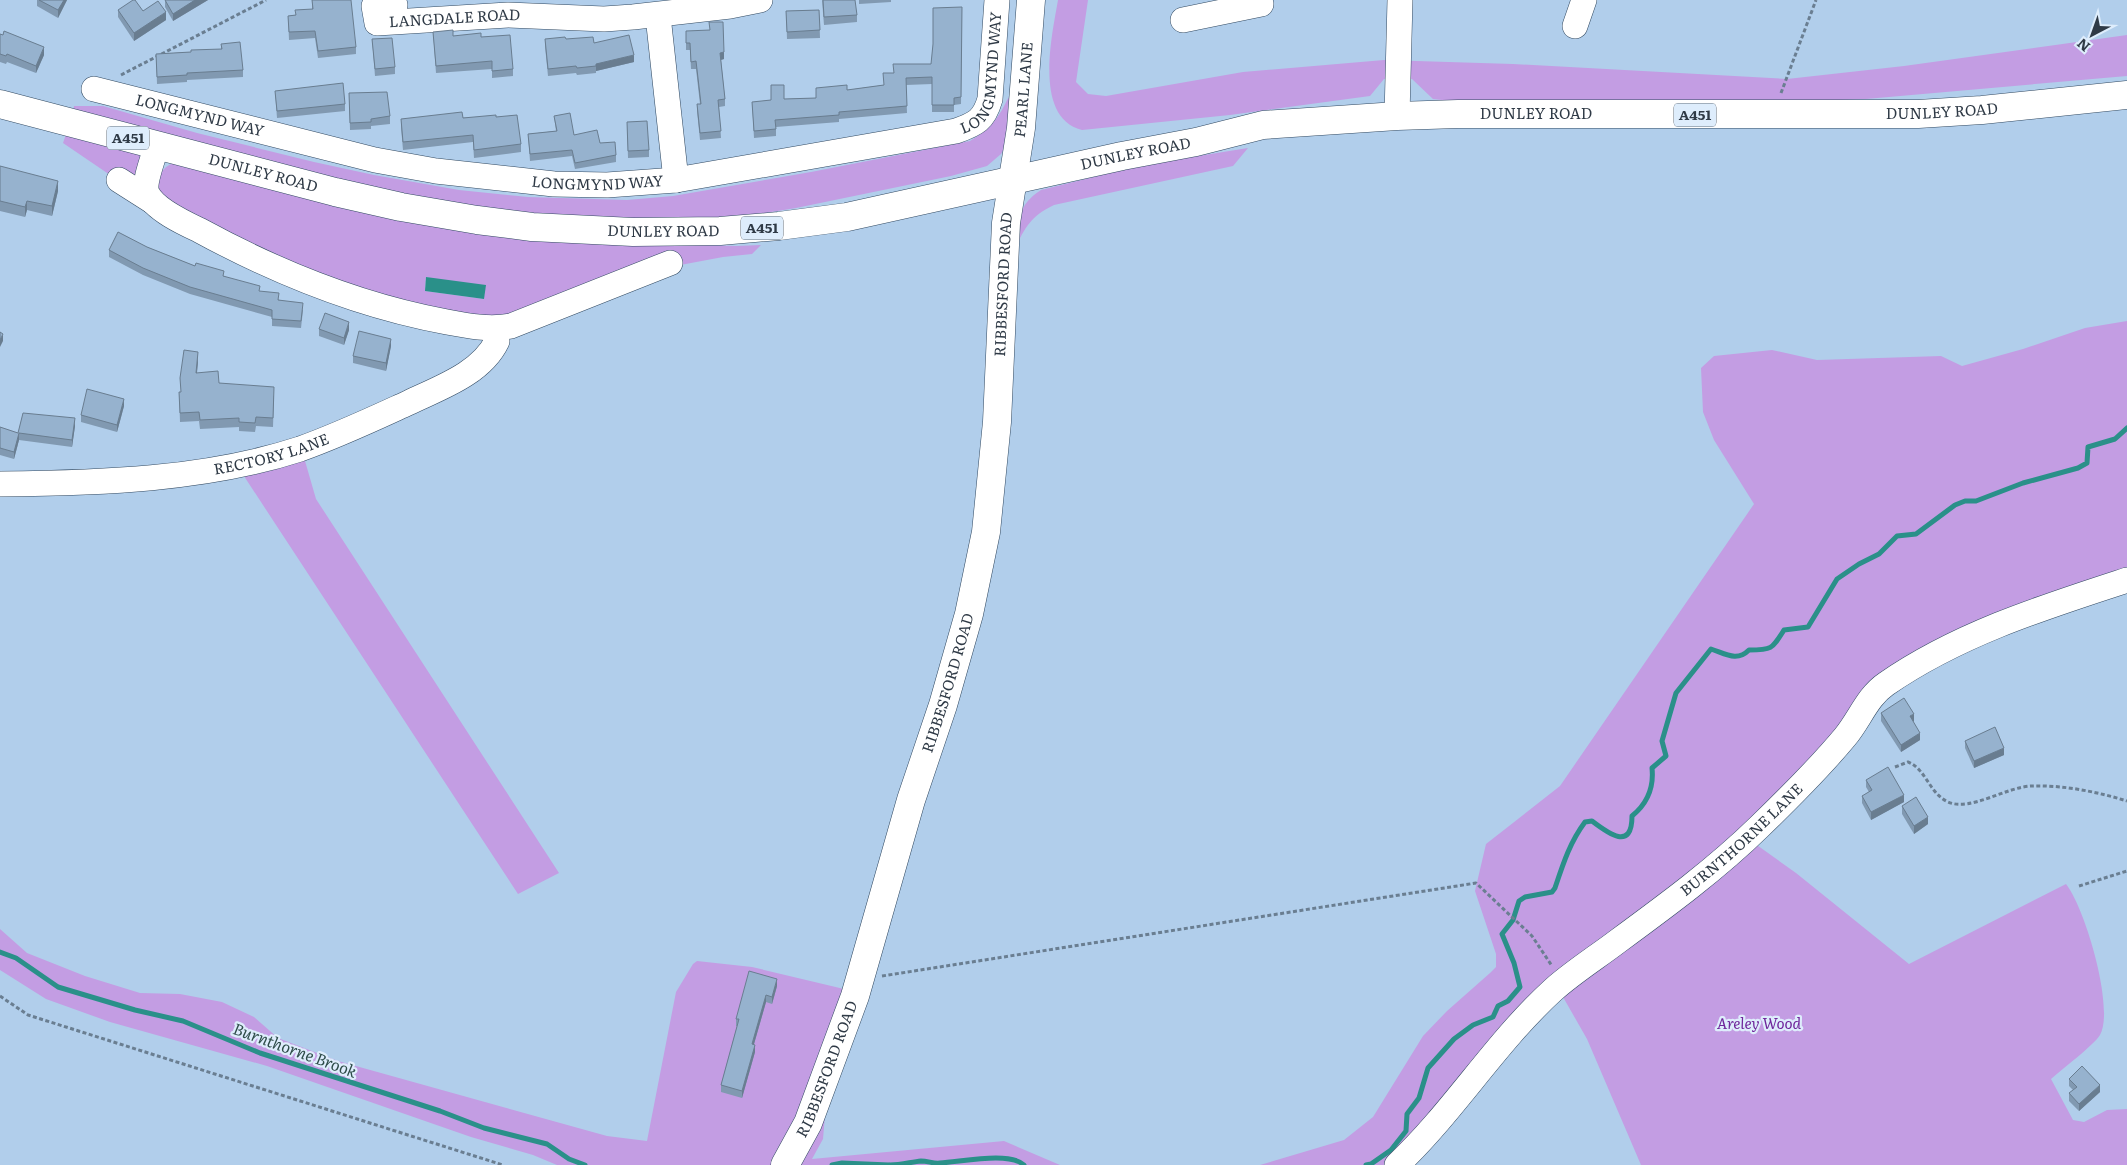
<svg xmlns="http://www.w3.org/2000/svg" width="2127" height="1165" viewBox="0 0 2127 1165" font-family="Literata,serif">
	<rect width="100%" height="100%" fill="#b1ceeb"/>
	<g fill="#c39de3" fill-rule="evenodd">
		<path d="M1058,0H1088L1076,82L1088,94L1106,96L1243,72L1384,60L1513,64L1787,79L1904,66L2127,35V76L1866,99L1813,101L1459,102L1433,99L1412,79H1384L1370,96L1230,115L1082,130C1033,118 1052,35 1058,0Z"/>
		<path d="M1013,93L1006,145L1001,154L987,166L951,176L796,208L735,218L694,221L554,218L420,200L73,113L74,106H103L197,133L314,162L374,175L459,190L528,197L627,200L673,196L811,172L970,141C983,133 992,126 1000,113C1005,106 1006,99 1013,93Z"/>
		<polygon points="67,131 138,151 143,158 135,179 113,177 63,143"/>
		<path d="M1248,148L1233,166L1054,205C1035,214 1026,224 1017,245C1018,219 1018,205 1041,190L1142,165Z"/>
		<path d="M179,161L606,242L736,246L761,245L752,254L723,257L675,266L506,317L440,312L335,281L193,217L161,194L157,184C161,170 164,166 179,161ZM426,277H427L484,299L425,291Z"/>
		<polygon points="2127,321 2127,572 1994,622 1838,730 1735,836 1639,917 1388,1165 1260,1165 1344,1140 1373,1117 1423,1036 1447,1011 1490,973 1496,967 1496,954 1475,891 1486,844 1560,786 1754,504 1714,440 1703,412 1701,368 1714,356 1772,350 1817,360 1941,356 1962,366 2023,349 2085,328"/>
		<polygon points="303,454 316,499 559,873 518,894 240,470"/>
		<path d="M1754,843L1796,873L1909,964L2066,884C2085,908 2115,1008 2100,1035C2094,1045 2061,1070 2051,1079L2073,1120L2084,1122L2107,1110L2127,1109V1165H1641L1587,1039L1563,997Z"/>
		<polygon points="0,929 27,953 85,976 140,993 180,994 222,1002 254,1017 278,1038 338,1061 607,1136 647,1141 676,992 693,964 697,961 752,967 844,989 795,1122 771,1165 557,1165 533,1155 471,1137 267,1066 110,1022 46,999 0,970"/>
		<polygon points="825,1115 823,1139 812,1159 1004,1141 1060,1165 799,1165"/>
	</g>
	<polygon fill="#2a9089" points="426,277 486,285 484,299 425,291"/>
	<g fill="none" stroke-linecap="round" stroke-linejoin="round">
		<g stroke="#2a9089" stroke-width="5">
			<polyline points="0,952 16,958 58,987 135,1010 183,1021 260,1053 440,1111 484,1128 547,1144 569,1159 585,1165"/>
			<polyline points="832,1165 842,1163 889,1165"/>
			<path d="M890,1165C901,1165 911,1162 921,1161C928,1161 934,1164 940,1163C961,1162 1009,1151 1024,1165"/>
			<path d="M1366,1165L1371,1164L1391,1150L1406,1131L1407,1114L1419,1098L1428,1068L1454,1039L1473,1025L1493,1017L1498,1006L1508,1001L1520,987L1514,963L1502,934L1513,920L1519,901L1525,897L1552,892L1555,888C1563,864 1570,842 1585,822L1592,821C1609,834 1632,851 1632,816C1648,803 1654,787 1652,768L1666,756L1662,741L1676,693L1711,649C1726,654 1737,662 1749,650C1772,650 1772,649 1784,630L1808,627L1837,579L1859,564L1879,554L1897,536L1916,534L1955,505L1965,501H1976L2023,483L2078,468L2087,463L2088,447L2115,439L2127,428"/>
		</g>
		<defs>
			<g id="minor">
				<path id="s1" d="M395,5L374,6L377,23L508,15L604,19L633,17L730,6L760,0"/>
				<polyline points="658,16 676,180"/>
				<polyline points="1183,20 1261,4"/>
				<polyline points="1575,26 1584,0"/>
				<path id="s2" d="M94,89L375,160L436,171L554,184L607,185L676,180L956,131C976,124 984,120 990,99L997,0"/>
				<polyline points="1397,116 1400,0"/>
				<path d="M157,145C154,156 143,183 147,193C154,209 184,223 199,230C276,272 360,306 447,322C468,326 489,330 511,326L670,263"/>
				<polyline points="119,180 152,201"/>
				<path id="s3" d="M0,484C99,483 205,480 300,449C337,436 373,419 408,403C439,388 481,374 497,341L494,331L488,328"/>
				<path id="s4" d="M1397,1165C1454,1111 1495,1043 1553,990C1573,972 1597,957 1618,941C1667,905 1716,869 1759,827C1788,799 1820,767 1845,737C1860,719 1867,697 1886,684C1958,634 2044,607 2127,580"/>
			</g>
			<g id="major">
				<path id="s5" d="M0,104L335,192L401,207L477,220L532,227L633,232L720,231L779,226L847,217L1122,156L1196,142L1263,125L1397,116L1458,114H1918L1982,110L2127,95"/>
				<path id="s6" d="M785,1165L808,1123L855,996L911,800L943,705L969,614L986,532L997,422L1006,223L1021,128L1031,0"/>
			</g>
		</defs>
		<use href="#minor" stroke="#314961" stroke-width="26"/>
		<use href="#major" stroke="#314961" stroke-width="29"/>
		<g stroke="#6a7e91" stroke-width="3" stroke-dasharray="4 2.5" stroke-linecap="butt">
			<polyline points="121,75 266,0"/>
			<polyline points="1781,93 1816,0"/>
			<path d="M1895,767L1908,762C1926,769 1929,793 1948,802C1971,812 2007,786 2033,786C2064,785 2098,792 2127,801"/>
			<polyline points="2079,886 2127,871"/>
			<polyline points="882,976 1476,883 1532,936 1552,966"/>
			<polyline points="0,996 28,1015 503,1165"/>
		</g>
		<use href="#minor" stroke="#fff" stroke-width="25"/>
		<use href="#major" stroke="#fff" stroke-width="28"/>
	</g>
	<g fill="#8199b1">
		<polygon points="37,0 67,0 58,18 37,6"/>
		<polygon points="165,0 208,0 173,21 165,7"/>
		<polygon points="312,0 356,47 356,54 318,58 315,38 289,40 288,16 295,15 312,9"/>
		<polygon points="822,0 857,15 857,22 824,25"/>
		<polygon points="859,0 891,0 891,2 859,4"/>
		<polygon points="962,7 961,104 954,105 954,112 932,112 932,84 906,85 907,113 839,119 839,122 776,127 776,136 754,138 752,102 784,99 816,98 816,88 847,90 884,85 893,73 931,64"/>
		<polygon points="118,10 143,11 166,20 134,41 118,17"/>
		<polygon points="819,10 820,38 787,39 786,11"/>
		<polygon points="686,31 724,59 721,60 725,99 725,106 719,107 721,138 700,140 697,111 697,104 700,104 696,69 691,69 690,50 686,50"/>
		<polygon points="433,32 453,36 481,37 513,69 513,76 492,78 492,69 436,73"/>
		<polygon points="0,34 44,55 36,73 7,62 6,64 0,62"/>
		<polygon points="372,39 395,67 395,74 375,76"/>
		<polygon points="545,39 566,39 594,43 634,62 596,71 596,73 577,75 576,73 548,76 545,46"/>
		<polygon points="221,44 243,70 243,77 187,80 187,82 157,84 156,54 191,52 221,49"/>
		<polygon points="275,91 345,104 345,111 277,118"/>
		<polygon points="349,93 390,116 390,124 371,126 371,129 350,130"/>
		<polygon points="554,116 574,135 600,143 616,155 616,162 575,169 572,156 530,161 528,134 556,131"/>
		<polygon points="496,117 521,144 521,152 474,158 473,142 403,150 401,127 401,119"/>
		<polygon points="627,122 649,150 649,157 628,158"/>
		<polygon points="0,166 58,191 52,216 27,210 25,217 0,211"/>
		<polygon points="147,247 195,266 224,276 303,310 301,328 272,326 272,317 190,294 143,275 109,257 109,250"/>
		<polygon points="319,329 349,330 344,345 319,336"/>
		<polygon points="391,346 386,371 353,363 353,356"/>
		<polygon points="198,361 197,373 219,383 274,396 273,427 256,426 255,432 239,431 239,427 200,429 199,421 180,422 179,392 181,392"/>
		<polygon points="124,406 117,432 81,422 81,415"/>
		<polygon points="75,426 72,447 19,440 14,459 0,455 0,427 18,433"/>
		<polygon points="1881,713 1914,721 1913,722 1920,740 1901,752 1881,721"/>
		<polygon points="1965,741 2004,755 1974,768 1965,748"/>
		<polygon points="1866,780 1904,802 1871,820 1862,803 1862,796 1869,792 1866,787"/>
		<polygon points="1902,806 1928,824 1914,834 1902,814"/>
		<polygon points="777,986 772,1004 766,1002 754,1044 755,1052 742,1098 721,1092 721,1085 737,1026 736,1026 736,1019"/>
		<polygon points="2069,1079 2100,1092 2079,1111 2069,1101 2069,1093 2073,1090 2069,1086"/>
	</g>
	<g fill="#697d90">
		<polygon points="64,0 67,0 58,18 58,10"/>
		<polygon points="195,0 208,0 173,21 173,14"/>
		<polygon points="166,12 166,20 134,41 134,33"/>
		<polygon points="44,47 44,55 36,73 36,66"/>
		<polygon points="724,52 724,59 720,60 720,53"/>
		<polygon points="634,55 634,62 596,71 596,64"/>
		<polygon points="58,181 58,191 52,216 52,206"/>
		<polygon points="27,201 27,210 25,217 25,207"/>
		<polygon points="349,322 349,330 344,345 344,338"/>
		<polygon points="3,334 3,341 0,347 0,340"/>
		<polygon points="391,339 391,346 386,371 386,363"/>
		<polygon points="198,352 198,361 196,382 196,373"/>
		<polygon points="124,399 124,406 117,432 117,425"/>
		<polygon points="75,418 75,426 72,447 72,440"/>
		<polygon points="19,433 19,440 14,459 14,452"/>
		<polygon points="1914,714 1914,721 1910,724 1910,716"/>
		<polygon points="1920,733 1920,740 1901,752 1901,745"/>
		<polygon points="2004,748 2004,755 1974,768 1974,761"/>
		<polygon points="1904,795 1904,802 1871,820 1871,812"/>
		<polygon points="1928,817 1928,824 1914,834 1914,826"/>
		<polygon points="777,979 777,986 772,1004 772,997"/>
		<polygon points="766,995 766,1002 752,1051 752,1044"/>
		<polygon points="755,1045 755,1052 742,1098 742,1091"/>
		<polygon points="2100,1085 2100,1092 2079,1111 2079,1104"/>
	</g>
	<g fill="#96b2ce" stroke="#697d90">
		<polygon points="39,0 64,0 58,10"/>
		<polygon points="133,0 135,0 143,11 158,1 166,12 134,33 118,10"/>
		<polygon points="165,0 195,0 173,14"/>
		<polygon points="312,0 351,0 356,47 318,51 315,31 289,32 288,16 296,15 295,10 313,9"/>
		<polygon points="823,0 855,0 857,15 824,17"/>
		<polygon points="962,7 961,97 954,98 954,105 932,105 932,77 906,78 907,106 839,112 839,115 775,120 776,129 754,131 752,102 771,100 771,85 784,85 784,99 816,98 816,88 847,85 847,90 884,85 883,73 894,73 893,64 931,64 933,44 933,8"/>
		<polygon points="819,10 820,30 787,32 786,11"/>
		<polygon points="709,22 723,22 724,52 720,53 725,99 718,100 721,131 700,133 697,104 701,104 696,61 691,62 690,43 686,43 686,31 710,30"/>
		<polygon points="453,30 453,36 481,33 481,37 510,35 513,69 492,71 492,61 436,66 433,32"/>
		<polygon points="4,31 44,47 36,66 7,54 6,56 0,54 0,34 3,35"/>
		<polygon points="629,35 634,55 596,64 596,66 577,68 576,66 548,69 545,39 565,37 566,39 593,37 594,43"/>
		<polygon points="392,38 395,67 375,69 372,39"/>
		<polygon points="240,42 243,70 187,73 187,75 157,77 156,54 191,52 191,50 222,49 221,44"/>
		<polygon points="343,83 345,104 277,111 275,91"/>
		<polygon points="387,92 390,116 371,119 371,122 350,123 349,93"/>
		<polygon points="462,112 463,118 496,115 496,117 517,115 521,144 474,150 473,135 403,142 401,119"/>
		<polygon points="570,113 574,135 597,130 600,143 615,142 616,155 575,163 572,150 530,154 528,134 557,131 554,116"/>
		<polygon points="647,121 649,150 628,151 627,122"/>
		<polygon points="0,166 58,181 52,206 27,201 25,207 0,201"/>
		<polygon points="118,232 147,247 195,266 196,263 224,271 223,276 260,286 259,291 279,293 278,300 303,303 301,321 272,319 272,310 190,287 143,268 109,250"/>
		<polygon points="325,313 349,322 344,338 319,329"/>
		<polygon points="359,331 391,339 386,363 353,356"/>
		<polygon points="0,332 3,334 0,340"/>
		<polygon points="184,350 198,352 196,373 218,371 219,383 274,387 273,418 256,417 255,423 239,422 239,418 200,420 199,412 180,413 179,392 181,392 180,378"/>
		<polygon points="87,389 124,399 117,425 81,415"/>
		<polygon points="23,413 75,418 72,440 19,433 14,452 0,448 0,427 18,433"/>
		<polygon points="1904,698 1914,714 1910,716 1920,733 1901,745 1881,713"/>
		<polygon points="1995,727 2004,748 1974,761 1965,741"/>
		<polygon points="1888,767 1904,795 1871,812 1862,796 1872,790 1866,780"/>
		<polygon points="1916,797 1928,817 1914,826 1902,806"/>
		<polygon points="749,971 777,979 772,997 766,995 752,1044 755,1045 742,1091 721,1085 739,1019 736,1019"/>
		<polygon points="2082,1066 2100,1085 2079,1104 2069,1093 2077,1087 2069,1079"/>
	</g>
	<g text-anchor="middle" stroke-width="4.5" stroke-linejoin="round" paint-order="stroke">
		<g fill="#deedfc" stroke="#64707d" stroke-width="1">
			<rect x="1674" y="103.5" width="42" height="23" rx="4"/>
			<rect x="107" y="126.5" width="42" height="23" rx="4"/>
			<rect x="741" y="216.5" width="42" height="23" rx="4"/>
		</g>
		<g font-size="14" font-weight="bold" fill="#2f3a46">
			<text x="1695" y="120">A451</text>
			<text x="128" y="143">A451</text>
			<text x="762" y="233">A451</text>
		</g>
		<g font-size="15" fill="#2f3a46" stroke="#deedfc">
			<text dy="5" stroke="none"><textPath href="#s1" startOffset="116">LANGDALE ROAD</textPath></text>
			<text dy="5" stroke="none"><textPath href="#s2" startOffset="948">LONGMYND WAY</textPath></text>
			<text dy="5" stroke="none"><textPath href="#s6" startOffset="1110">PEARL LANE</textPath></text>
			<text dy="5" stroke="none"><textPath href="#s5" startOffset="1968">DUNLEY ROAD</textPath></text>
			<text dy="5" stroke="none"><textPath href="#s2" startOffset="109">LONGMYND WAY</textPath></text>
			<text dy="5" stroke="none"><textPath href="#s5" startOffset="1562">DUNLEY ROAD</textPath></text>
			<text dy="5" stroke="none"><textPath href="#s5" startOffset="1158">DUNLEY ROAD</textPath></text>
			<text dy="5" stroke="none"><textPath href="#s5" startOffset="272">DUNLEY ROAD</textPath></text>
			<text dy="5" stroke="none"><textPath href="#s2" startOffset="514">LONGMYND WAY</textPath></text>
			<text dy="5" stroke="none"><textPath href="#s5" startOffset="678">DUNLEY ROAD</textPath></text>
			<text dy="5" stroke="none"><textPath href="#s6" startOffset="914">RIBBESFORD ROAD</textPath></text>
			<text dy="5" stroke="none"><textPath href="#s3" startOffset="274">RECTORY LANE</textPath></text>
			<text dy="5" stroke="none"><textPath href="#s6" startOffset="510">RIBBESFORD ROAD</textPath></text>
			<text dy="5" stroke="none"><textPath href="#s4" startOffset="476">BURNTHORNE LANE</textPath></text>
			<text dy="5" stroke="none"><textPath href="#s6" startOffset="105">RIBBESFORD ROAD</textPath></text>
		</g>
		<g font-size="15" font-style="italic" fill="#6f269b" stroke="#deedfc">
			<text x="1759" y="1029">Areley Wood</text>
		</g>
		<g font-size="16" font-style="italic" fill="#2e4c49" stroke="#deedfc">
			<text transform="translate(295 1050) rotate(20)" y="6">Burnthorne Brook</text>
		</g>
	</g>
	<g transform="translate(2092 35) rotate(221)" stroke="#deedfc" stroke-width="4" paint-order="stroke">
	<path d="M0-4L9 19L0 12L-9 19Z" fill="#2f3a46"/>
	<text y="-8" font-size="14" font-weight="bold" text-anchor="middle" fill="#2f3a46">N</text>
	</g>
</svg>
